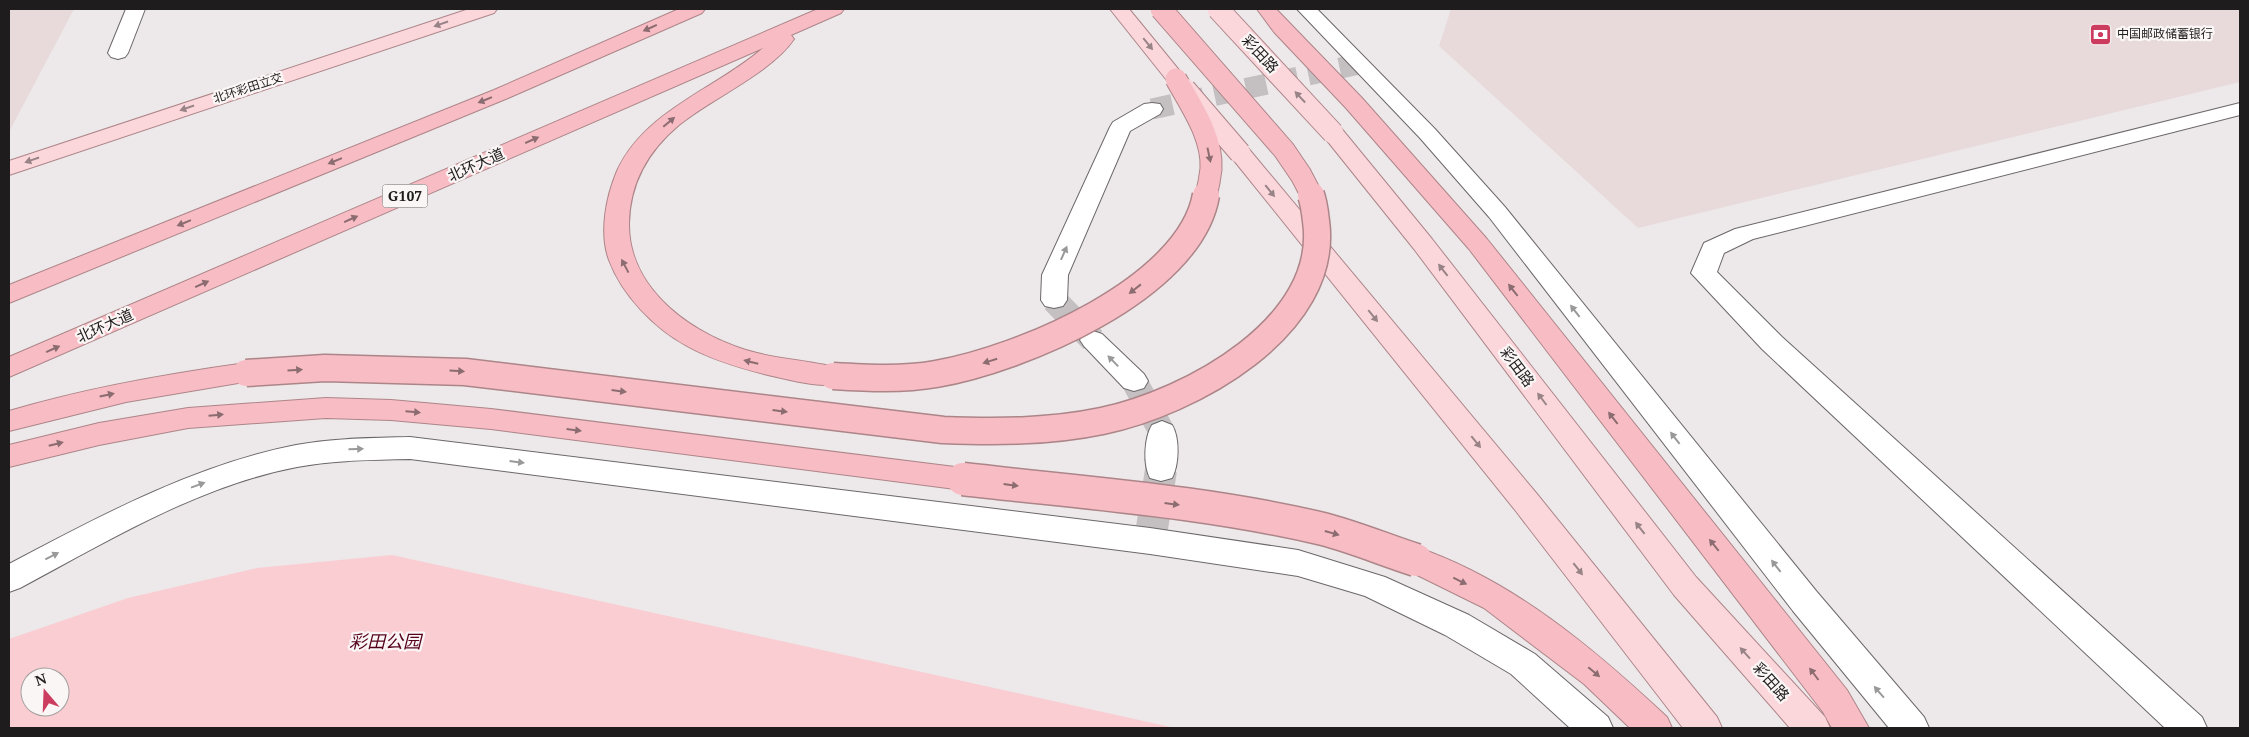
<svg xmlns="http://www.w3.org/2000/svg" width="2249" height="737" viewBox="0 0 2249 737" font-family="'Noto Serif','Noto Sans SC',serif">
	<rect width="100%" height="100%" fill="#ede8e9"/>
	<g fill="#e8dadb">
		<polygon points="9,9 74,9 9,132"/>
		<polygon points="1451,9 2240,9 2240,82 1638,228 1439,46"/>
	</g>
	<path fill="#f9cdd2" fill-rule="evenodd" d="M392,555L1175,728H9V639L128,598L257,568ZM30,677H60V707H30Z"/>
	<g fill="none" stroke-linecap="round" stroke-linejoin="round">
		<polyline stroke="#c4bfc0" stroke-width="21" stroke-dasharray="21 11" stroke-linecap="butt" points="1152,109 1359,64"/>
		<g stroke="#c4bfc0" stroke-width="26" stroke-dasharray="26 13" stroke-linecap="butt">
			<polyline points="1054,300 1093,340"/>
			<polyline points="1134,381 1162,432"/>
		</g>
		<polyline stroke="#c4bfc0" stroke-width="32" stroke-dasharray="32 16" stroke-linecap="butt" points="1150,541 1161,470"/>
		<defs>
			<g id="minor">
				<polygon points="126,9 145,9 128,53 125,57 118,59 111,57 108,53"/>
				<polygon points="1297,9 1317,9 1435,129 1505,207 1817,592 1924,717 1929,728 1889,728 1793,611 1489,217 1420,138"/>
				<polygon points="1152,103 1160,104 1163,109 1160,114 1130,131 1068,275 1067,300 1063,306 1054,308 1045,306 1041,300 1042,275 1110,127 1113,122 1144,104"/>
				<polygon points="2240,103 2240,115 1753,239 1724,253 1717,272 1782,337 2202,717 2207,728 2165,728 1762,349 1691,273 1704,243 1735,229"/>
				<polygon points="1093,331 1102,334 1144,374 1148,381 1144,388 1134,391 1124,388 1084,346 1080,340 1084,334"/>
				<path d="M1162,421L1172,425C1180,438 1179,465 1172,478L1161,481L1150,478C1143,465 1144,438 1152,425Z"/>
				<path d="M410,437L1150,528L1298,550L1385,577L1469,615L1535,654L1608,717L1613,728H1570L1511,674L1445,635L1365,596L1298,576L1150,554L410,459C372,460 334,460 297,467C198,486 108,541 20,588L9,592V564C100,516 194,465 296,445C334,438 372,438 410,437Z"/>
			</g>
			<g id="major">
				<polygon points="469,9 497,9 494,13 9,175 9,161"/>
				<polygon points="1110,9 1129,9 1183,75 1186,79 1183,83 1176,85 1169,83"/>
				<polygon points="1333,126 1341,128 1432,239 1696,577 1825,717 1830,728 1790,728 1674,595 1414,249 1325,138 1322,133 1325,128"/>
				<polygon points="1240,146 1248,148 1537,494 1717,717 1722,728 1683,728 1515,510 1232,158 1229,153 1232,148"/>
			</g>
			<g id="highway">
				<polygon points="679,9 705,9 702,13 508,98 9,303 9,285 494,90"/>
				<path d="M818,9H844L841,13L791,35L794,39C771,73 712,98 679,125C648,151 630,182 629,223C628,292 697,338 757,353C785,360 815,361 843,369L847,376L843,383C821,389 791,380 768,375C740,368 712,360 687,346C654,328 622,295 609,260C599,233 606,197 617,171C645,110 716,89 763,48L9,377V357Z"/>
				<polygon points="1257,9 1276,9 1362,98 1487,239 1847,690 1869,728 1832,728 1823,712 1469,249 1346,108 1274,32"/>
				<path d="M246,363L256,366L260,373L256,380L126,402L9,431V411C87,388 166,374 246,363Z"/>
				<polygon points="326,398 391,400 491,409 963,468 974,471 978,479 974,487 963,490 491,429 391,420 326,418 188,428 99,445 9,467 9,445 99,423 188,408"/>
				<path d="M1416,547C1513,580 1593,648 1667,717L1672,728H1630L1584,684L1484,608L1405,569L1400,560L1405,551Z"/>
			</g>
		</defs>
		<use href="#minor" stroke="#6c6868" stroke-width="2"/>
		<use href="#major" stroke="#ac8589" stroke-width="2"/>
		<use href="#highway" stroke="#ac8589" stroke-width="2"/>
		<use href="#minor" fill="#fff" fill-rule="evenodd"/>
		<use href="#major" fill="#fbd7dc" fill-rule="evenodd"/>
		<use href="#highway" fill="#f8bdc4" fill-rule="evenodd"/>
		<defs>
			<g id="major-bridge">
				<polyline points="1218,9 1333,133"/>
				<polyline points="1185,89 1240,153"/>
			</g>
			<g id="highway-bridge-far2">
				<polyline points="1161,9 1284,150 1301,175 1312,196"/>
				<path d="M1176,79C1191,106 1213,137 1211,169C1210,178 1208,188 1206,196"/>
			</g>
			<g id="highway-bridge-far1">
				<path d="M246,373L325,368L465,372L943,430C996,432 1049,432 1102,421C1189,403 1331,327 1316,221C1315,212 1314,203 1311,195"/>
				<path d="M833,376C867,378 902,380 936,374C1019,360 1190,289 1206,195"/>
			</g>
			<path id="highway-bridge" d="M963,479C1083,493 1205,501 1323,529C1354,537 1385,550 1416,560"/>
		</defs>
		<use href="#major-bridge" stroke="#ac8589" stroke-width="23" stroke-linecap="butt"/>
		<use href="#highway-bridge-far2" stroke="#ac8589" stroke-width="23" stroke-linecap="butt"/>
		<use href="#highway-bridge-far1" stroke="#ac8589" stroke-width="29" stroke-linecap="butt"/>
		<use href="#highway-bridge" stroke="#ac8589" stroke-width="35" stroke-linecap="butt"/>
		<use href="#major-bridge" stroke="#fbd7dc" stroke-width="21"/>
		<use href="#highway-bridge-far2" stroke="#f8bdc4" stroke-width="21"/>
		<use href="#highway-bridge-far1" stroke="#f8bdc4" stroke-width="26"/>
		<use href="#highway-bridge" stroke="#f8bdc4" stroke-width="32"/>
	</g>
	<defs><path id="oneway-solid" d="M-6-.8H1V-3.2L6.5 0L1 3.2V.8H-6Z" transform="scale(1.25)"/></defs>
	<g fill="#988386">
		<use href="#oneway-solid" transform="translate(441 24) rotate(161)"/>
		<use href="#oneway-solid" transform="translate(1148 44) rotate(51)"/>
		<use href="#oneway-solid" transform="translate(1300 97) rotate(-133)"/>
		<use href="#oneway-solid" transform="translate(187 108) rotate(161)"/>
		<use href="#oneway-solid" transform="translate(32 160) rotate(161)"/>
		<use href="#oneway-solid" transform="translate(1270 191) rotate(51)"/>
		<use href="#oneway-solid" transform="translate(1443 270) rotate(-128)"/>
		<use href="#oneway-solid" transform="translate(1373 316) rotate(51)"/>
		<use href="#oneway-solid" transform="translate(1542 399) rotate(-127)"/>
		<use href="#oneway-solid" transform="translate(1476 442) rotate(51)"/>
		<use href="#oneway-solid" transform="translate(1640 528) rotate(-128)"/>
		<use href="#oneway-solid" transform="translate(1578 569) rotate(52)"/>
		<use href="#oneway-solid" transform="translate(1745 653) rotate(-132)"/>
	</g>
	<g fill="#8b6c70">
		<use href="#oneway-solid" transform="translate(650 28) rotate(156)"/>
		<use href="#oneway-solid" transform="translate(485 100) rotate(158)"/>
		<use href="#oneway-solid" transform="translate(669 122) rotate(-40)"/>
		<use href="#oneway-solid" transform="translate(532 140) rotate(-24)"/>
		<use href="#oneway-solid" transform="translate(1209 155) rotate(78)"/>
		<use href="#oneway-solid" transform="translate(335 161) rotate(158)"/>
		<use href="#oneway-solid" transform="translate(351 219) rotate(-24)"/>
		<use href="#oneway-solid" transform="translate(184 223) rotate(158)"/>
		<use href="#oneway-solid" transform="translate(625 266) rotate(-118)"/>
		<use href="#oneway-solid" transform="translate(202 284) rotate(-24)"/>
		<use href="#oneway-solid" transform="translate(1135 289) rotate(142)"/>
		<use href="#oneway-solid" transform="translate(1513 290) rotate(-128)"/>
		<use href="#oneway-solid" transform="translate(53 349) rotate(-24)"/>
		<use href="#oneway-solid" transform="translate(990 361) rotate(163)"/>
		<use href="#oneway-solid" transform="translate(751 362) rotate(-166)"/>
		<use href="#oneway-solid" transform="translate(295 370) rotate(-4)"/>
		<use href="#oneway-solid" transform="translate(457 371) rotate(3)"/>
		<use href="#oneway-solid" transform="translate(619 391) rotate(7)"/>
		<use href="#oneway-solid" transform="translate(107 395) rotate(-12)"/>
		<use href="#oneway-solid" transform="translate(780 411) rotate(7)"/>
		<use href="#oneway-solid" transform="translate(413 412) rotate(5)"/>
		<use href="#oneway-solid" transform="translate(216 415) rotate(-5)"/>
		<use href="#oneway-solid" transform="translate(1613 418) rotate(-128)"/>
		<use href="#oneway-solid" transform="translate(574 430) rotate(7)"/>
		<use href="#oneway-solid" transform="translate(56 444) rotate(-14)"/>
		<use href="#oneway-solid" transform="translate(1011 485) rotate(7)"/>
		<use href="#oneway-solid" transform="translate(1172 504) rotate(7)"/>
		<use href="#oneway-solid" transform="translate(1332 533) rotate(16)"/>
		<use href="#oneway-solid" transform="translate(1714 545) rotate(-129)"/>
		<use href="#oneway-solid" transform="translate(1460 581) rotate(26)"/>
		<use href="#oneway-solid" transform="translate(1594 672) rotate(40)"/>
		<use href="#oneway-solid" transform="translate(1814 674) rotate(-127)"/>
	</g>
	<g fill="#9a9999">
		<use href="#oneway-solid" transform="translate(1064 253) rotate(-66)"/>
		<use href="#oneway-solid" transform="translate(1575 311) rotate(-128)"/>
		<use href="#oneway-solid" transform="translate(1113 361) rotate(-134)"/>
		<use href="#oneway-solid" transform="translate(1675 438) rotate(-128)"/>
		<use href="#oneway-solid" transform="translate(356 449) rotate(-2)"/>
		<use href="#oneway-solid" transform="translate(517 462) rotate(7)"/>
		<use href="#oneway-solid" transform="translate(198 485) rotate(-20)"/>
		<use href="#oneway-solid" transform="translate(52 556) rotate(-27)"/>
		<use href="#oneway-solid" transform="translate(1776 566) rotate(-128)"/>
		<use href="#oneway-solid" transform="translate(1879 692) rotate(-131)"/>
	</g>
	<defs>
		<symbol id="bank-square" viewBox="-11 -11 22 22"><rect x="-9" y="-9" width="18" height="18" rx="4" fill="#cb3c5e" stroke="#fbf6f6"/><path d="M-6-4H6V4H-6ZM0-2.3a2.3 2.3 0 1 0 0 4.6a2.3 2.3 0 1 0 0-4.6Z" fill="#fff"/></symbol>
	</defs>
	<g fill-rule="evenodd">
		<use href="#bank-square" x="2088" y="22" width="25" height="25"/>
	</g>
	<g text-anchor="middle" stroke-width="4.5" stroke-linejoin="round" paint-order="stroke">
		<g font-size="12" fill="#1e1c1c" stroke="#fbf6f6" text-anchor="start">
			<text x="2117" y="38">中国邮政储蓄银行</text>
		</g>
		<g font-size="12" fill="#1e1c1c" stroke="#fbf6f6">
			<text transform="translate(248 88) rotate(-18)" y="4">北环彩田立交</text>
		</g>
		<rect fill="#fbf6f6" stroke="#605d5d" stroke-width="1" x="382.5" y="184.5" width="45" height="23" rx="4"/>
		<g font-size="14" font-weight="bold" fill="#1e1c1c">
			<text x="405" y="201">G107</text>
		</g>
		<g font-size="15" fill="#1e1c1c" stroke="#fbf6f6">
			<text transform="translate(1260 54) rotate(47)" y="5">彩田路</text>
			<text transform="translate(476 165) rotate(-24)" y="5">北环大道</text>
			<text transform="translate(105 326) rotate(-24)" y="5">北环大道</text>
			<text transform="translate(1517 367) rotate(53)" y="5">彩田路</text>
			<text transform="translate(1771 682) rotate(48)" y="5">彩田路</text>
		</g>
		<g font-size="18" font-style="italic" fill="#55001c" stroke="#fbf6f6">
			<text x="385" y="648">彩田公园</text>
		</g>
	</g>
	<rect width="2249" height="737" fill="none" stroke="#1e1c1c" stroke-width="20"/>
	<g transform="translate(45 692) rotate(341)"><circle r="24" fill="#fbf6f6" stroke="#a39f9f"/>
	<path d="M0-4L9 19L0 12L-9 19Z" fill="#cb3c5e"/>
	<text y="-8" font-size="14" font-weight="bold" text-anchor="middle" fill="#1e1c1c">N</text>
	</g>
</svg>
